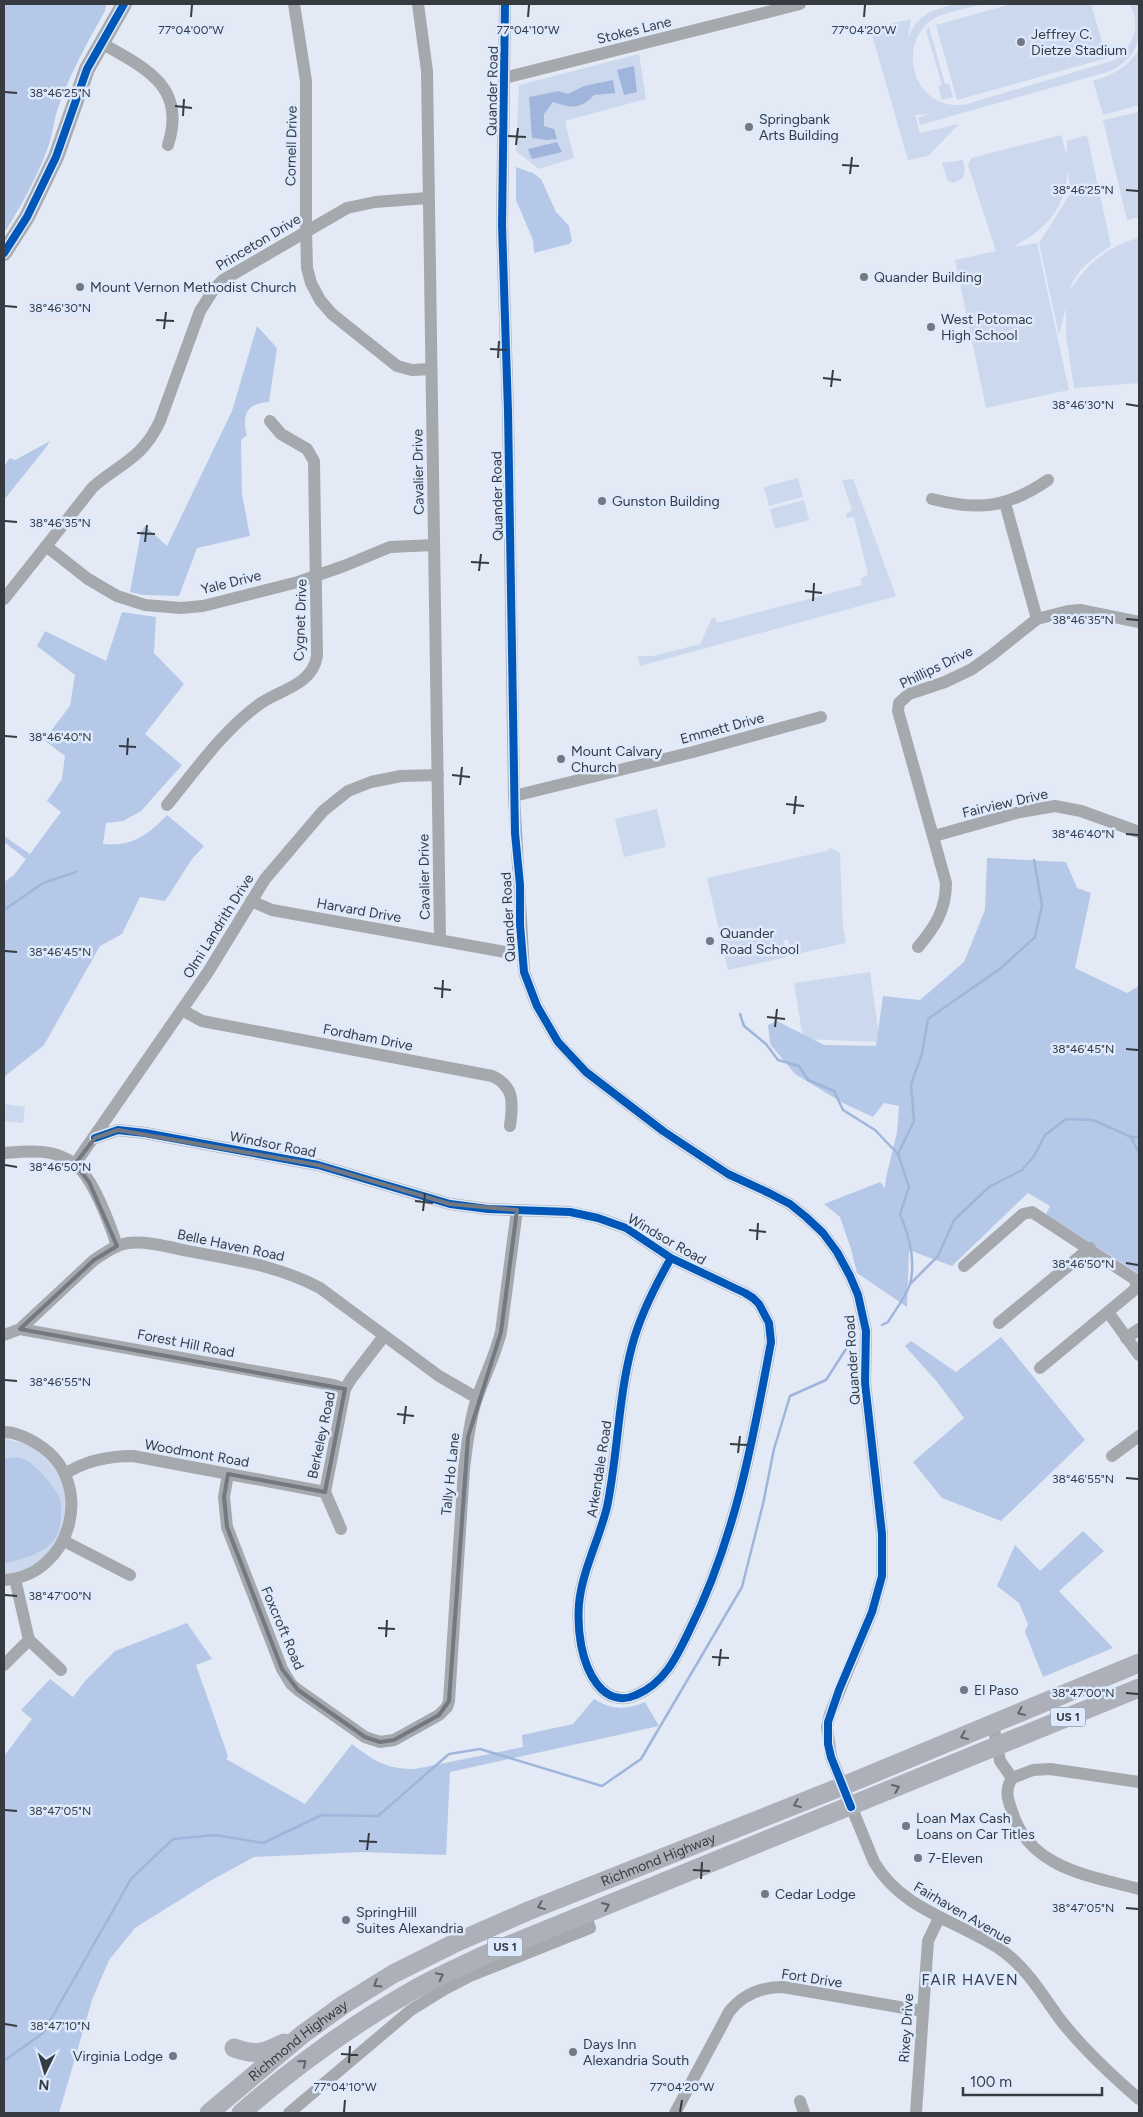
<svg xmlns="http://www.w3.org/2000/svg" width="1143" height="2117" viewBox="0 0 1143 2117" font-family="Figtree,sans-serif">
	<rect width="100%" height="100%" fill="#e4eaf5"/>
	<g fill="#cbd8ee">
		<path d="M954,4H984C970,8 940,13 930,21C895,50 917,114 967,104L1115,60C1134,45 1141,26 1130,4H1139C1139,38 1143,53 1111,71L920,125L918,118L930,114L915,115L920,133L959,124L928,156L908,160L870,28L911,19L908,38C918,14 930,11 954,4Z"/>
		<polygon points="1011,4 1091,4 1107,58 957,100 936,25"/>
		<polygon points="929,27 945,84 949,83 953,97 942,100 938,86 942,85 926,30"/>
		<path d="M1139,49V105L1103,115L1093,81C1112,75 1129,67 1139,49Z"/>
		<polygon points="639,54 646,99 565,121 574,158 539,169 516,151 519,85"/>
		<polygon points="1139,112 1139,217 1127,220 1103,120"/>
		<path d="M1061,135L1067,156V141L1087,135L1111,246C1095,257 1074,270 1070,291C1085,265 1109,245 1139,238V383L1074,388L1066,336V308L1059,335L1039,243L1070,194L1068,169C1065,209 1048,228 1013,247L1037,243L1069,390L986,408L955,260L996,251L968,165L971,158Z"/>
		<polygon points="963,160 965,172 962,179 953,183 948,181 942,163"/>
		<polygon points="798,478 803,497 769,506 764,487"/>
		<polygon points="853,479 896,596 640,666 638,656 653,656 700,644 712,618 715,618 717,623 862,585 861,578 868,575 854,517 847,518 846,514 852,510 842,480"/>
		<polygon points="804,500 809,520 775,529 770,509"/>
		<polygon points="657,809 666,847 624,857 615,819"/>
		<polygon points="831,848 840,853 843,927 846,943 792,955 788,939 783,941 787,957 728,970 707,878 826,851"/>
		<polygon points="870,972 880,1042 803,1039 794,983"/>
		<polygon points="4,1104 25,1107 23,1123 4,1121"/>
		<path d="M4,1439C53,1443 83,1499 56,1541C53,1546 50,1553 45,1557C32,1567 20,1572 4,1575Z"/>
	</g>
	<g fill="#b5c8e8">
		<path d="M4,4H106L105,11C87,43 69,75 57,111C54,120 53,131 50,141C41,170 21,207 4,233Z"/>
		<polygon points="516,167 533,173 541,179 556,212 569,226 572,241 569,244 534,253 533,240 516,200"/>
		<path d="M257,326L277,348L269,402C248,403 241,414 247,435L241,440L242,494L250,536L197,548L179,596L144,595L130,592L141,532L145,526L167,546L232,411Z"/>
		<polygon points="50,441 47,446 4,500 4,466 10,458 15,460"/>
		<path d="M122,612L156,617L154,653L184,684L145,734L182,765L141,811L123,821L106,823L103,844C132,847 148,835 167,815L204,846L192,859L165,901L140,897L122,934L100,946L44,1045L4,1077V882L14,875L26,859L4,842V836L30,854L61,812L47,801L62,779L65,756L44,740L70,706L75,675L37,646L45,631L106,661Z"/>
		<polygon points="987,858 1066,862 1077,888 1091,893 1075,968 1127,993 1139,986 1139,1274 1046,1214 1050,1206 1028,1193 952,1266 909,1250 907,1307 857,1273 851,1249 840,1217 824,1204 880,1182 885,1188 886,1178 897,1132 899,1106 884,1103 873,1117 843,1103 795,1074 770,1044 768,1025 777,1021 824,1045 876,1046 883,996 920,1000 964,962 985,910"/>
		<polygon points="1001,1337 1085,1440 1001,1521 942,1498 913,1462 964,1418 938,1383 905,1346 911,1341 956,1372"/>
		<path d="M4,1459C10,1458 17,1457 23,1459C34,1462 55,1487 59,1497C63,1506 61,1527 57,1535C48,1553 21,1560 4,1563Z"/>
		<polygon points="1083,1531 1104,1551 1059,1591 1113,1648 1043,1677 1025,1632 1028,1624 1019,1603 997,1586 1015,1545 1040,1571"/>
		<path d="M187,1623L212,1659L196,1665L228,1756L226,1759L305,1804L352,1744C374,1761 386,1769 415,1769L523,1747L522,1735L573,1724L594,1699C611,1710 627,1710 645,1702L659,1726L450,1772L446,1855L362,1852L254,1857L210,1881L135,1928L109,1960L92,2000L59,2113H4V1756L32,1719L21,1710L50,1679L73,1697L86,1680L115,1651Z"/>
	</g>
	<g fill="#9fb5db">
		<polygon points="634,66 637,92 624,95 617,70"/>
		<path d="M613,80L615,93L594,95C580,110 571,108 553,102L544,114V126L554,129L557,139L547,140L532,138L529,97L559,91L568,94L584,86Z"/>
		<polygon points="557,142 562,152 532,159 528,149"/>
	</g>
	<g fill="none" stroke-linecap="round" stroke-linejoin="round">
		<g stroke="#9fb5db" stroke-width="2.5">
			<polyline points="4,910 43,883 76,872"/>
			<polyline points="740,1014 744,1026 766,1044 778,1060 799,1066 808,1080 834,1091 843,1110 875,1130 898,1154"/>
			<polyline points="1131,1137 1139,1137"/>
			<polyline points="911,1283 938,1256 954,1220 989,1187 1022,1170 1034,1156 1045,1135 1066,1119 1093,1120 1131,1137 1139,1153"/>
			<path d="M882,1325L888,1322C895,1310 906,1297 910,1284C916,1261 909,1235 900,1214L909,1187L898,1154L914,1121L911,1084L922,1054L928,1019L1001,968L1035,937L1042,905L1034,860"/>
			<polyline points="4,2061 43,2033 131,1879 173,1839 215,1835 263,1843 322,1815 378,1816 449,1754 480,1749 602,1786 641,1759 742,1587 763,1504 774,1449 790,1396 826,1380 853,1338"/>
		</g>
		<g stroke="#a5a9ae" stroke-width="12">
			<polyline points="294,4 306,81 306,231 307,268 311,283 320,300 332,314 397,366 412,370 431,369"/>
			<polyline points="418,4 427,71 440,940"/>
			<path d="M505,4L502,225L508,411L514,796L524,972L537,1006L558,1042L586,1072L663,1131L728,1174L769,1193L790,1204L806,1217L823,1233L837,1252L850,1276L858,1295L866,1331L865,1383L882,1534V1576L872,1612L830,1714L827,1727L831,1757L874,1862C902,1910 956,1920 1000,1949C1026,1967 1041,1993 1059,2018C1082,2048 1110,2074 1139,2099"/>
			<path d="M101,43C145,68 187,86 168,145"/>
			<polyline points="504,78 800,4"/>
			<path d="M932,499C979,511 1007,508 1048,480"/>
			<polyline points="1005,503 1037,619"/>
			<polyline points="46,546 88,579 117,596 145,605 181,608 203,606 298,582 344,566 390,547 434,545"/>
			<path d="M4,599L93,487C121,463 143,458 160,421L200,311L214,289L223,280L347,208L375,202L428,198"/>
			<polyline points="514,796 693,752 821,717"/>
			<path d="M167,805C196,770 223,730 261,703C282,689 312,685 317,656L314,461L307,449L281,434L270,421"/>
			<polyline points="934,836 1020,812 1055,806 1081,811 1139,832"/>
			<polyline points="251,901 272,910 522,955"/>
			<path d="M918,947C935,927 946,910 946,883L898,711L899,703L909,694L945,682L972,669L993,654L1037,619L1068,611L1080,610L1139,622"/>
			<path d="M182,1010L202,1021L492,1076C515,1086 513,1104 510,1126"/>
			<path d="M95,1138L118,1130L145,1133L318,1165L450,1204L488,1209L570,1212L598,1218L626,1228L671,1258L745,1293L753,1298L759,1304L769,1323L771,1342C753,1440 735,1539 690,1629C677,1656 665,1683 636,1695C621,1702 607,1697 597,1684C581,1663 577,1630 579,1604C582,1571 599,1540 607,1507C618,1454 618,1398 632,1346C640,1315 655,1286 671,1258"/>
			<path d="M4,1153C28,1151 54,1148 75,1164C93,1178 110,1224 117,1246"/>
			<polyline points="75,1164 208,972 265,879 323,811 348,791 371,782 401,776 438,775"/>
			<polyline points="964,1266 1023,1214 1032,1212 1136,1280 1136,1287 1133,1291 1040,1368"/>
			<polyline points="1108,1312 1139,1355"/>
			<polyline points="999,1323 1090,1248"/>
			<polyline points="20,1329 333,1385 345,1389"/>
			<path d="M4,1335L20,1329L94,1260C105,1253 115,1245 128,1243C147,1241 169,1247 188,1251C235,1260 277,1265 320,1288L439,1376L477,1398"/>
			<polyline points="1126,1338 1139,1329"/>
			<path d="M4,1432C16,1432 28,1438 39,1445C97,1482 72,1576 4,1580"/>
			<polyline points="1112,1456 1139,1436"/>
			<path d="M65,1474C86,1460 109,1456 133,1456L325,1492"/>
			<path d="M228,1474L224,1497L227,1527L282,1669L291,1684L298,1690L365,1737L380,1742L394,1740L439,1715L447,1707L449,1701L464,1469C467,1446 469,1423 476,1401C484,1377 495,1356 501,1332L517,1210"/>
			<polyline points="325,1492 345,1389 351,1379 384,1336"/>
			<polyline points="325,1492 341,1529"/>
			<polyline points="64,1541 130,1575"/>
			<polyline points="15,1579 29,1640 61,1670"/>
			<polyline points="4,1665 29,1640"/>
			<polyline points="993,1724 1000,1761 1012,1778"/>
			<path d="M1012,1778C1004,1791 1008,1800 1013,1814C1031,1869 1091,1876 1139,1889"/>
			<polyline points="1012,1778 1033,1770 1050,1769 1139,1782"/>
			<polyline points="800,2101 804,2113"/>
			<polyline points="289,2113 411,2010 445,1989 470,1976 590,1928 585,1914"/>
			<path d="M675,2113L729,2012C743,1994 761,1987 783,1987L922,2011"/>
			<polyline points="916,2113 928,1941 939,1918"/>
		</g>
		<polyline stroke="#a8acb3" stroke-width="16" points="4,253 27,217 56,157 87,69 124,4"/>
		<g stroke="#adb0b9" stroke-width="19">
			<path d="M234,2048C257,2056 263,2053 284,2043"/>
			<path id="s1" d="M209,2113L303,2034L343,2005L393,1974L455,1943L528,1911L843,1786L1139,1663"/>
			<path d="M241,2113C293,2068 350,2026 410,1992C433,1978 458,1968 482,1956L1139,1688"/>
		</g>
		<defs>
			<g id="cycleway">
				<polyline points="505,4 502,225 508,411 515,833 520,885 520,925 524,972 537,1006 558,1042 586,1072 663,1131 728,1174 769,1193 790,1204 806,1217 823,1233 837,1252 850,1276 858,1295 866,1331 865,1383 882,1534 882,1576 872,1612 839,1690 828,1722 828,1744 831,1757 851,1807"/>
				<polyline points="4,253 27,217 56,157 87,69 124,4"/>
				<path d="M95,1138L118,1130L145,1133L318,1165L450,1204L488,1209L570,1212L598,1218L626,1228L671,1258L745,1293L753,1298L759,1304L769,1323L771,1342C753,1440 735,1539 690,1629C677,1656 665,1683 636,1695C621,1702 607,1697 597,1684C581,1663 577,1630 579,1604C582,1571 599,1540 607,1507C618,1454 618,1398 632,1346C640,1315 655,1286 671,1258"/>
			</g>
		</defs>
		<use href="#cycleway" stroke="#dde9fc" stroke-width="11"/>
		<use href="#cycleway" stroke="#0057b8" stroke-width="8"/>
	</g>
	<defs><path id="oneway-chevron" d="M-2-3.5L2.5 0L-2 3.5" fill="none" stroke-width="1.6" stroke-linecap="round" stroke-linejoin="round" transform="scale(1.25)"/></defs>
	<g stroke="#60646c">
		<use href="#oneway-chevron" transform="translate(1021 1712) rotate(157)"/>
		<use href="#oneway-chevron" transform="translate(964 1736) rotate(158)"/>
		<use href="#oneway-chevron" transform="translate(896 1788) rotate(-23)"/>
		<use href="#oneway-chevron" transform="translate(797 1804) rotate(158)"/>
		<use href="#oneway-chevron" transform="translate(541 1906) rotate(158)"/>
		<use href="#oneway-chevron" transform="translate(606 1906) rotate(-23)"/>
		<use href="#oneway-chevron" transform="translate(440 1976) rotate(-26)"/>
		<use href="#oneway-chevron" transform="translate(377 1984) rotate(148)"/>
		<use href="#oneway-chevron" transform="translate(303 2063) rotate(-39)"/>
	</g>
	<path fill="none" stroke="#737881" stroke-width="4" stroke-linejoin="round" d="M118,1130L318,1165L450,1204L517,1210L501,1332L468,1437L449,1701L439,1715L394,1740L380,1742L365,1737L298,1690L282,1669L227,1527L224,1497L228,1474L325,1492L345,1389L20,1329L94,1260L117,1246L89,1182L75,1164L95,1138Z"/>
	<path fill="none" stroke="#363b42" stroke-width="2" d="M191,17L192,5M528,17L529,5M864,17L865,5M5,92L17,93M175,106L192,108M183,116L184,99M508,136L526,137M516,145L518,128M842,165L859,166M850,174L852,157M1126,190L1138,191M5,306L17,307M156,320L174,321M164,329L166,312M490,349L507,350M498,358L499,341M823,378L841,380M831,387L833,370M1126,404L1138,406M5,521L17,522M137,533L155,534M145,542L147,525M471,562L489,563M479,571L481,554M805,591L822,593M813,601L814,583M1126,619L1138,620M5,736L17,737M119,746L136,747M127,755L128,738M452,775L470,777M460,785L462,767M786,804L804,806M794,814L796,796M1126,834L1138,835M5,951L17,952M434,988L451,990M442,998L443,980M767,1017L785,1019M775,1027L777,1009M1126,1049L1138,1050M5,1165L17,1167M415,1201L433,1203M423,1211L425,1193M749,1230L766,1232M757,1240L758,1223M1126,1263L1138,1265M5,1380L17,1381M397,1414L414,1416M404,1424L406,1406M730,1444L748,1445M738,1453L740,1436M1126,1478L1138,1479M5,1595L17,1596M378,1628L395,1629M386,1637L387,1620M712,1657L729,1658M719,1666L721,1649M1126,1693L1138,1694M5,1810L17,1811M359,1841L377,1842M367,1850L369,1833M693,1870L710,1871M701,1879L702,1862M1126,1908L1138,1909M5,2024L17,2026M341,2054L358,2055M349,2063L350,2046M344,2112L345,2100M680,2112L682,2100"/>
	<g fill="#737881" stroke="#dde9fc" stroke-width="2">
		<circle cx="1021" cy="42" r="5"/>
		<circle cx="749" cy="127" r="5"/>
		<circle cx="864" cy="277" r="5"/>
		<circle cx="80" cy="287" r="5"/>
		<circle cx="931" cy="327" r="5"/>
		<circle cx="602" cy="501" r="5"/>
		<circle cx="561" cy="759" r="5"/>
		<circle cx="710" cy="941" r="5"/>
		<circle cx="964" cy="1690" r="5"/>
		<circle cx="906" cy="1826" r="5"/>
		<circle cx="918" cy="1858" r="5"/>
		<circle cx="765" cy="1894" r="5"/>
		<circle cx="346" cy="1920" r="5"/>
		<circle cx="573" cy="2052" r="5"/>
		<circle cx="173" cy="2056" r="5"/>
	</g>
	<g text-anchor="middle" stroke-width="5" stroke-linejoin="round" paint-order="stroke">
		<g fill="#dde9fc" stroke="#686f7a" stroke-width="1">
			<rect x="1050.5" y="1707.5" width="35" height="19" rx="4"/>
			<rect x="487.5" y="1937.5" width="35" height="19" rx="4"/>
		</g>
		<g font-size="12" font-weight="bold" fill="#363b42">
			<text x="1068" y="1721">US 1</text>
			<text x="505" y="1951">US 1</text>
		</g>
		<g font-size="14" fill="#363b42" stroke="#dde9fc">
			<text transform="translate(634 30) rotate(-14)" y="5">Stokes Lane</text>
			<text transform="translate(492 91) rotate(-89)" y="5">Quander Road</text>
			<text transform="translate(291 146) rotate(-89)" y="5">Cornell Drive</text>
			<text transform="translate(258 242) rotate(-31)" y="5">Princeton Drive</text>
			<text transform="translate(418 472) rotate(-91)" y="5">Cavalier Drive</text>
			<text transform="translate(497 496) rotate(-91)" y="5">Quander Road</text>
			<text transform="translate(231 582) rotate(-14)" y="5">Yale Drive</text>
			<text transform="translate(300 620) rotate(-88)" y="5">Cygnet Drive</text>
			<text transform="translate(936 667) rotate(-26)" y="5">Phillips Drive</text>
			<text transform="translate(722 728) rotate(-15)" y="5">Emmett Drive</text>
			<text transform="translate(1005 803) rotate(-13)" y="5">Fairview Drive</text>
			<text transform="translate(424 877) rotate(-91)" y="5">Cavalier Drive</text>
			<text transform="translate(359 910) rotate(10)" y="5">Harvard Drive</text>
			<text transform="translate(508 917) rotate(-93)" y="5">Quander Road</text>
			<text transform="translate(218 926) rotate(-58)" y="5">Olmi Landrith Drive</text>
			<text transform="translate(368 1037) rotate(11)" y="5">Fordham Drive</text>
			<text transform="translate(273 1144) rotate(11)" y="5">Windsor Road</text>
			<text transform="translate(667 1239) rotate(30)" y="5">Windsor Road</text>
			<text transform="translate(231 1245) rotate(12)" y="5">Belle Haven Road</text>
			<text transform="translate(186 1343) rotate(11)" y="5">Forest Hill Road</text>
			<text transform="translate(852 1360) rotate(-94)" y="5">Quander Road</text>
			<text transform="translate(321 1435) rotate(-78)" y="5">Berkeley Road</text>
			<text transform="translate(197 1453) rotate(10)" y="5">Woodmont Road</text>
			<text transform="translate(599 1469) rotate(-81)" y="5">Arkendale Road</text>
			<text transform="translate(450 1474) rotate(-84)" y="5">Tally Ho Lane</text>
			<text transform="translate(283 1628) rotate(67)" y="5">Foxcroft Road</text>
			<text dy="5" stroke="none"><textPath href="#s1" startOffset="520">Richmond Highway</textPath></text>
			<text transform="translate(963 1913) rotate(30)" y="5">Fairhaven Avenue</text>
			<text transform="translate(812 1978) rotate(9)" y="5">Fort Drive</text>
			<text transform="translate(906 2028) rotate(-86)" y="5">Rixey Drive</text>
			<text dy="5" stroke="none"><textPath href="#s1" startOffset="115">Richmond Highway</textPath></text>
		</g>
		<g font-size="14" fill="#363b42" stroke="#dde9fc" text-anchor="start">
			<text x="1031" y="39">Jeffrey C.<tspan x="1031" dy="16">Dietze Stadium</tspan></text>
			<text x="759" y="124">Springbank<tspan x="759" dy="16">Arts Building</tspan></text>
			<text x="874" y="282">Quander Building</text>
			<text x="90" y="292">Mount Vernon Methodist Church</text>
			<text x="941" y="324">West Potomac<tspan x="941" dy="16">High School</tspan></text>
			<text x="612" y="506">Gunston Building</text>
			<text x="571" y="756">Mount Calvary<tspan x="571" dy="16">Church</tspan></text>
			<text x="720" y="938">Quander<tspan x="720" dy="16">Road School</tspan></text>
			<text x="974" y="1695">El Paso</text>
			<text x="916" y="1823">Loan Max Cash<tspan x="916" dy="16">Loans on Car Titles</tspan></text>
			<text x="928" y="1863">7-Eleven</text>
			<text x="775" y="1899">Cedar Lodge</text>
			<text x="356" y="1917">SpringHill<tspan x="356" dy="16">Suites Alexandria</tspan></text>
			<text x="583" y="2049">Days Inn<tspan x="583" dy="16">Alexandria South</tspan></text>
			<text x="163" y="2061" text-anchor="end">Virginia Lodge</text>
		</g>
		<g font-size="15" letter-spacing="1" fill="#353e4d" stroke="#dde9fc">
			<text x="970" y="1985">FAIR HAVEN</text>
		</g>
	</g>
	<g font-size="12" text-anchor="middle" fill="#363b42" stroke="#dde9fc" stroke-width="5" stroke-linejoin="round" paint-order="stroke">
		<text x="191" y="34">77°04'00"W</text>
		<text x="528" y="34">77°04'10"W</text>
		<text x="864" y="34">77°04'20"W</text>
		<text x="60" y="97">38°46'25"N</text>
		<text x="1083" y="194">38°46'25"N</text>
		<text x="60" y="312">38°46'30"N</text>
		<text x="1083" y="409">38°46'30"N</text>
		<text x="60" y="527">38°46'35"N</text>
		<text x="1083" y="624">38°46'35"N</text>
		<text x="60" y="741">38°46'40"N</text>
		<text x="1083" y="838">38°46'40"N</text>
		<text x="60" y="956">38°46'45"N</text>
		<text x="1083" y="1053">38°46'45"N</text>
		<text x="60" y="1171">38°46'50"N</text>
		<text x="1083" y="1268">38°46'50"N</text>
		<text x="60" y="1386">38°46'55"N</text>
		<text x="1083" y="1483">38°46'55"N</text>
		<text x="60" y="1600">38°47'00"N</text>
		<text x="1083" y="1697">38°47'00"N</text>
		<text x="60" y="1815">38°47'05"N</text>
		<text x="1083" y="1912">38°47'05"N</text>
		<text x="60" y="2030">38°47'10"N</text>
		<text x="345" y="2091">77°04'10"W</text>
		<text x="682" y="2091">77°04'20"W</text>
	</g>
	<rect width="1143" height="2117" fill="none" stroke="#363b42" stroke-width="10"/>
	<g transform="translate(45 2072) rotate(185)" stroke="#dde9fc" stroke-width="4" paint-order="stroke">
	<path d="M0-4L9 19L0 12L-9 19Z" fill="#363b42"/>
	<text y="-8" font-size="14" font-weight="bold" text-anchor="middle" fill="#363b42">N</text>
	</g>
	<path d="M963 2087v8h139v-8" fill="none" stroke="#363b42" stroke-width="2.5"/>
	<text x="970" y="2087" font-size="15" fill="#363b42" stroke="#dde9fc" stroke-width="4" paint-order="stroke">100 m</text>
</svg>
